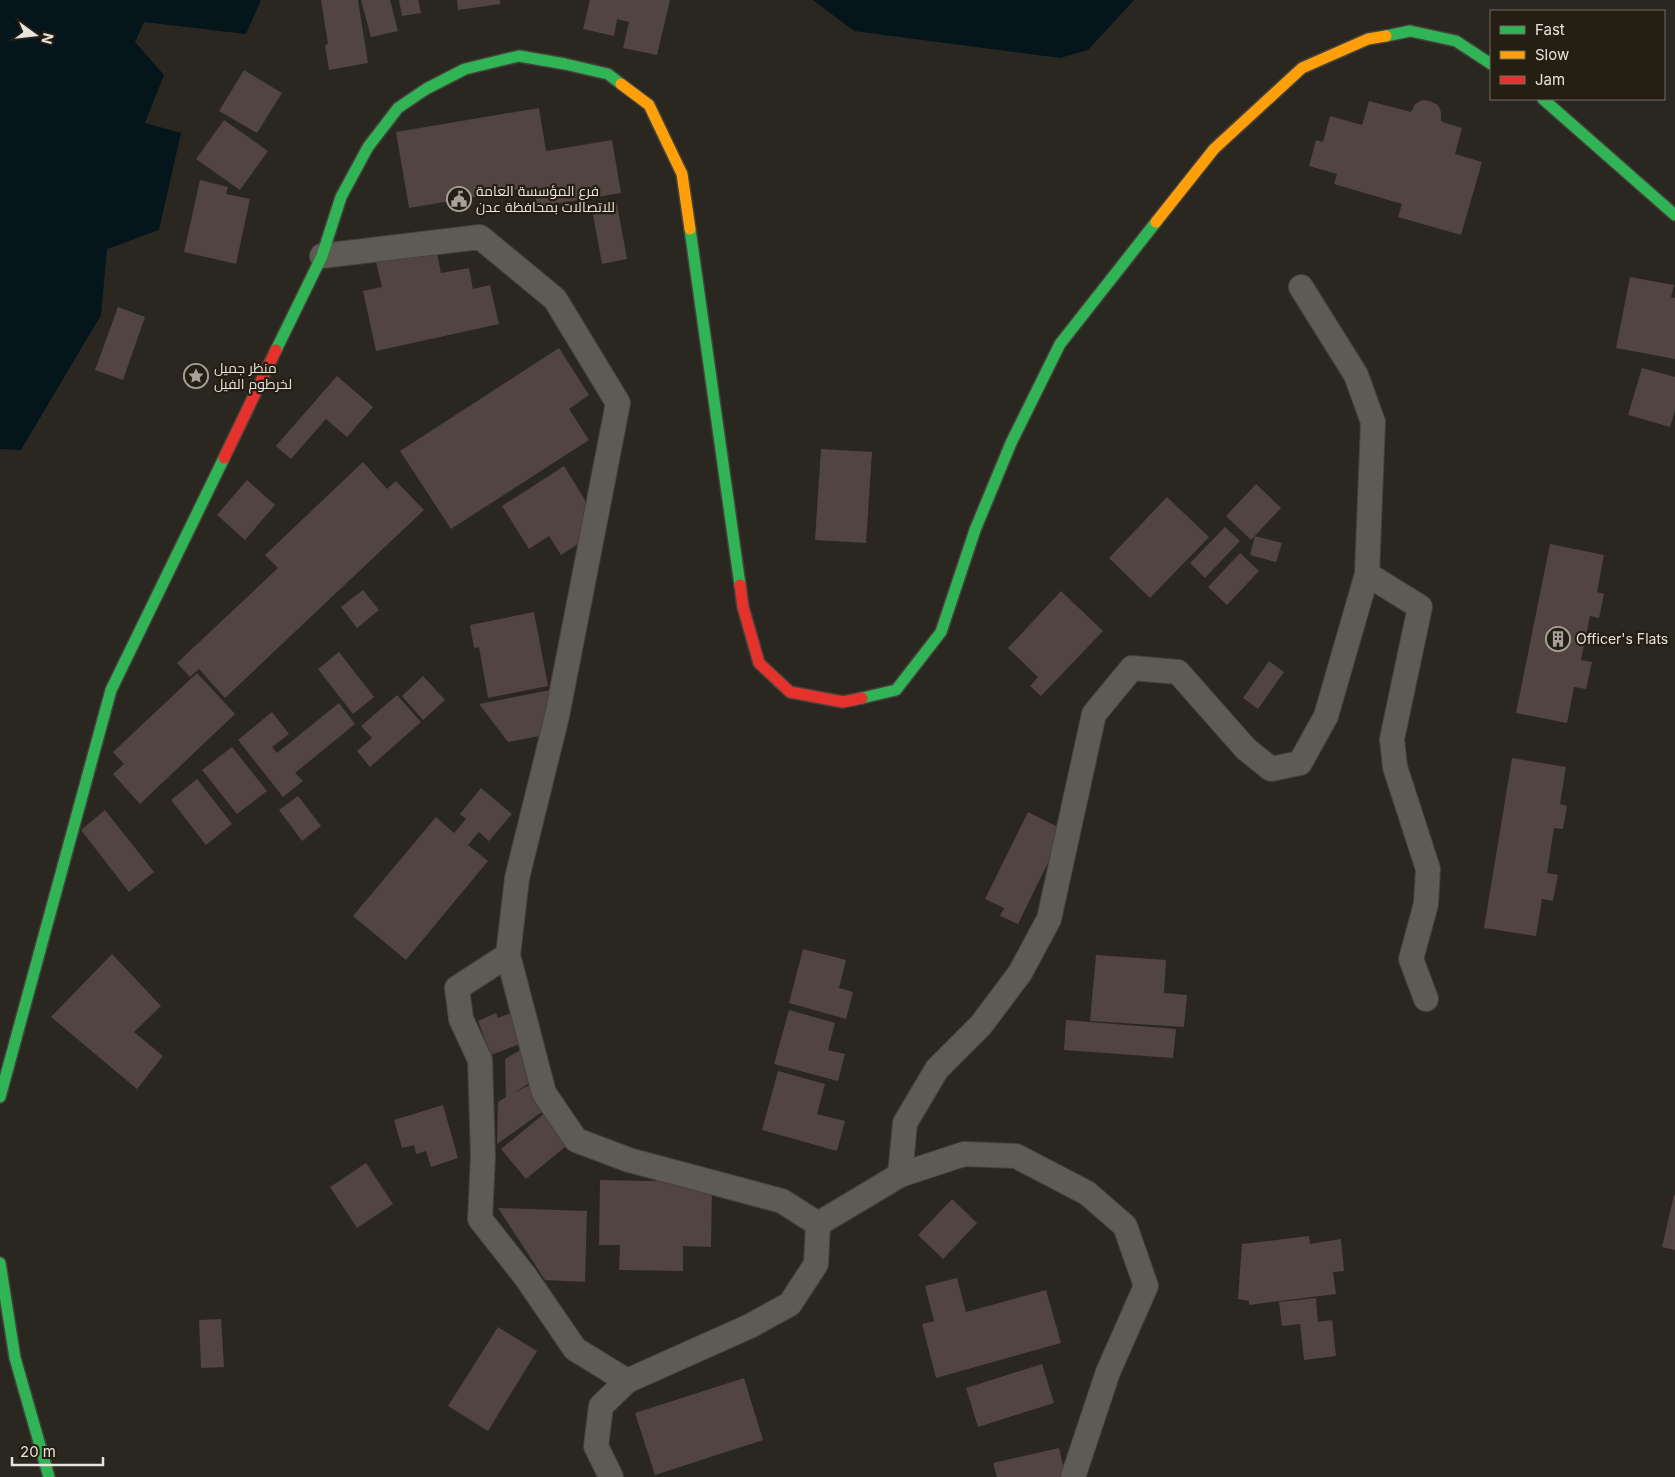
<svg xmlns="http://www.w3.org/2000/svg" width="1675" height="1477" viewBox="0 0 1675 1477" font-family="Inter,Cairo,sans-serif">
	<rect width="100%" height="100%" fill="#2a2720"/>
	<g fill="#04151b">
		<polygon points="0,0 261,0 246,34 144,22 135,42 164,75 145,123 181,133 159,230 107,249 101,315 21,450 0,449"/>
		<polygon points="813,0 1134,0 1088,50 1060,58 854,31"/>
	</g>
	<g fill="#524440">
		<polygon points="321,0 358,0 368,63 329,70 325,45 328,44"/>
		<polygon points="361,0 390,0 398,31 371,37"/>
		<polygon points="399,0 418,0 421,13 402,16"/>
		<polygon points="457,0 500,0 500,4 458,10"/>
		<polygon points="590,0 670,0 657,55 623,48 629,22 617,19 614,36 583,29"/>
		<polygon points="244,70 282,93 257,133 219,111"/>
		<polygon points="1422,100 1430,101 1438,105 1441,112 1441,121 1445,123 1462,128 1455,154 1482,162 1461,235 1398,217 1402,204 1334,184 1337,174 1309,166 1316,140 1323,142 1330,116 1362,125 1369,101 1411,112 1415,104"/>
		<polygon points="539,108 546,151 612,140 621,193 537,207 534,187 409,208 396,132"/>
		<polygon points="224,120 268,151 240,190 196,159"/>
		<polygon points="200,180 228,187 226,194 250,199 236,264 184,252"/>
		<polygon points="617,204 627,259 602,264 592,209"/>
		<polygon points="436,248 441,273 469,268 473,289 490,285 499,324 376,351 363,291 382,287 376,262"/>
		<polygon points="1630,277 1674,285 1671,297 1675,298 1675,359 1616,348"/>
		<polygon points="118,307 145,317 123,380 95,370"/>
		<polygon points="559,348 589,395 569,409 589,440 451,529 400,451"/>
		<polygon points="1642,368 1675,377 1675,410 1670,427 1628,415"/>
		<polygon points="337,376 373,407 347,437 326,419 291,459 276,446"/>
		<polygon points="821,449 872,452 866,543 815,540"/>
		<polygon points="363,462 387,489 396,481 424,510 225,698 199,669 190,677 177,663 278,568 265,555"/>
		<polygon points="564,466 585,500 587,538 561,555 549,536 529,549 502,506"/>
		<polygon points="247,480 275,505 245,540 217,515"/>
		<polygon points="1256,484 1281,508 1251,540 1226,516"/>
		<polygon points="1167,497 1209,537 1150,598 1109,558"/>
		<polygon points="1225,527 1240,541 1205,578 1190,563"/>
		<polygon points="1255,536 1282,543 1276,562 1250,555"/>
		<polygon points="1550,544 1604,555 1597,592 1604,594 1599,618 1590,616 1581,660 1592,662 1586,689 1574,687 1567,723 1516,713"/>
		<polygon points="1240,553 1259,571 1227,605 1208,587"/>
		<polygon points="363,590 379,610 357,628 341,607"/>
		<polygon points="1061,591 1103,631 1041,696 1030,686 1038,677 1008,648"/>
		<polygon points="534,612 548,686 488,698 479,647 474,648 470,625"/>
		<polygon points="339,652 374,697 353,714 318,669"/>
		<polygon points="1269,661 1284,672 1258,709 1243,698"/>
		<polygon points="197,673 235,714 140,804 113,774 124,764 113,752"/>
		<polygon points="423,676 445,700 423,720 402,696"/>
		<polygon points="550,690 545,735 508,742 479,704"/>
		<polygon points="397,695 421,722 370,767 357,751 372,738 361,726"/>
		<polygon points="339,703 355,724 295,773 303,781 283,797 238,740 272,712 289,734 272,747 277,753"/>
		<polygon points="232,747 267,791 237,814 202,770"/>
		<polygon points="1512,758 1566,767 1560,804 1567,806 1563,829 1554,828 1547,873 1558,875 1553,901 1542,899 1536,936 1484,928"/>
		<polygon points="197,779 232,824 206,845 171,800"/>
		<polygon points="481,788 512,814 489,841 479,832 468,845 488,861 406,960 353,916 436,817 454,833 466,819 460,814"/>
		<polygon points="298,796 321,826 302,841 279,810"/>
		<polygon points="105,810 154,872 129,892 81,830"/>
		<polygon points="1028,812 1064,830 1018,924 1000,916 1004,908 985,899"/>
		<polygon points="803,949 846,960 839,988 853,992 846,1019 789,1003"/>
		<polygon points="112,954 161,1006 134,1032 163,1056 137,1089 51,1017"/>
		<polygon points="1096,955 1166,960 1164,993 1187,995 1184,1027 1090,1021"/>
		<polygon points="789,1010 835,1023 828,1050 845,1054 838,1081 774,1064"/>
		<polygon points="513,1012 525,1042 491,1055 478,1021 496,1013 498,1018"/>
		<polygon points="1066,1020 1176,1029 1173,1058 1064,1050"/>
		<polygon points="522,1049 539,1077 514,1093 541,1079 553,1104 497,1144 498,1102 506,1097 505,1059"/>
		<polygon points="778,1071 825,1084 817,1114 845,1121 837,1151 762,1130"/>
		<polygon points="557,1103 582,1133 526,1179 501,1149"/>
		<polygon points="443,1105 458,1158 431,1167 426,1151 416,1154 414,1145 402,1148 394,1120"/>
		<polygon points="366,1163 393,1204 357,1228 330,1187"/>
		<polygon points="600,1180 712,1182 711,1247 683,1246 683,1271 619,1270 620,1245 599,1245"/>
		<polygon points="1674,1195 1675,1195 1675,1250 1662,1247"/>
		<polygon points="952,1199 977,1223 943,1259 918,1235"/>
		<polygon points="498,1208 587,1211 585,1282 545,1280"/>
		<polygon points="1309,1236 1310,1244 1341,1239 1344,1271 1333,1272 1336,1294 1249,1305 1249,1301 1238,1299 1242,1244"/>
		<polygon points="957,1278 966,1312 1046,1290 1061,1343 936,1378 922,1324 934,1321 925,1286"/>
		<polygon points="1316,1298 1318,1322 1332,1320 1336,1356 1304,1360 1300,1324 1282,1326 1279,1302"/>
		<polygon points="221,1319 224,1367 201,1368 199,1320"/>
		<polygon points="498,1327 537,1351 488,1431 448,1406"/>
		<polygon points="1042,1364 1054,1403 978,1427 966,1388"/>
		<polygon points="744,1378 763,1440 655,1475 635,1413"/>
		<polygon points="1059,1448 1064,1470 1060,1477 997,1477 993,1463"/>
	</g>
	<g fill="none" stroke-linecap="round" stroke-linejoin="round">
		<defs>
			<g id="street">
				<polyline points="322,256 480,237 555,299 618,403 557,716 517,878 508,955 544,1093 576,1140 629,1160 782,1201 818,1224 816,1264 790,1304 750,1326 627,1381 601,1406 596,1446 611,1477"/>
				<polyline points="1367,574 1420,607 1392,739 1395,767 1428,869 1426,904 1411,959 1426,999"/>
				<polyline points="508,955 457,988 461,1019 480,1060 483,1156 480,1219 525,1276 575,1349 627,1381"/>
				<polyline points="900,1175 964,1154 1016,1156 1087,1193 1125,1226 1146,1286 1108,1372 1073,1477"/>
				<polyline points="818,1224 900,1175 905,1123 937,1069 981,1025 1020,973 1049,919 1094,714 1132,668 1178,672 1246,749 1271,769 1300,763 1326,716 1367,574 1373,422 1356,375 1301,287"/>
			</g>
			<g id="fast">
				<polyline points="1386,36 1410,31 1456,41 1491,64"/>
				<polyline points="1543,99 1675,215"/>
				<polyline points="690,229 740,585"/>
				<polyline points="276,350 322,256 341,197 368,147 398,108 426,89 465,69 519,56 565,64 608,74 621,84"/>
				<polyline points="862,698 896,690 941,632 975,530 1011,443 1060,344 1156,222"/>
				<polyline points="0,1097 111,690 224,458"/>
				<polyline points="0,1263 15,1358 49,1477"/>
			</g>
			<g id="slow">
				<polyline points="621,84 649,105 682,174 690,229"/>
				<polyline points="1156,222 1214,149 1302,68 1368,39 1386,36"/>
			</g>
			<g id="jam">
				<polyline points="224,458 276,350"/>
				<polyline points="740,585 743,607 759,663 790,692 843,702 862,698"/>
			</g>
		</defs>
		<use href="#street" stroke="#45423c" stroke-width="26"/>
		<use href="#fast" stroke="#45423c" stroke-width="14"/>
		<use href="#slow" stroke="#45423c" stroke-width="14"/>
		<use href="#jam" stroke="#45423c" stroke-width="14"/>
		<use href="#street" stroke="#5e5b56" stroke-width="24"/>
		<use href="#fast" stroke="#30b455" stroke-width="11"/>
		<use href="#slow" stroke="#ff9f0a" stroke-width="11"/>
		<use href="#jam" stroke="#e5322d" stroke-width="11"/>
	</g>
	<defs>
		<symbol id="civic-ring" viewBox="-11 -11 22 22"><circle r="9.5" fill="#241e13" stroke="#a6a29b" stroke-width="1.5"/><path d="M-.6-6.5H3V-4.5H.6V-3L4-1V1h2V6H-6V1h2V-1L-.6-3ZM-1.2 2.5V6h2.4V2.5Z" fill="#a6a29b"/></symbol>
		<symbol id="sight-ring" viewBox="-11 -11 22 22"><circle r="9.5" fill="#241e13" stroke="#a6a29b" stroke-width="1.5"/><path d="M0-6L1.8-2.2L6-1.7L2.9 1.2L3.7 5.4L0 3.3L-3.7 5.4L-2.9 1.2L-6-1.7L-1.8-2.2Z" fill="#a6a29b"/></symbol>
		<symbol id="building-ring" viewBox="-11 -11 22 22"><circle r="9.5" fill="#241e13" stroke="#a6a29b" stroke-width="1.5"/><path d="M-4-6H4V6H1V3H-1V6H-4ZM-2.5-4.3h1.7v1.8h-1.7ZM.8-4.3h1.7v1.8H.8ZM-2.5-1h1.7V.8h-1.7ZM.8-1h1.7V.8H.8Z" fill="#a6a29b"/></symbol>
	</defs>
	<g fill-rule="evenodd">
		<use href="#civic-ring" x="445" y="185" width="28" height="28"/>
		<use href="#sight-ring" x="182" y="362" width="28" height="28"/>
		<use href="#building-ring" x="1544" y="625" width="28" height="28"/>
	</g>
	<g text-anchor="middle" stroke-width="4.5" stroke-linejoin="round" paint-order="stroke">
		<g font-size="14" fill="#e8e4dd" stroke="#241e13" text-anchor="start">
			<text x="476" y="196">فرع المؤسسة العامة<tspan x="476" dy="16">للاتصالات بمحافظة عدن</tspan></text>
			<text x="214" y="373">منظر جميل<tspan x="214" dy="16">لخرطوم الفيل</tspan></text>
			<text x="1576" y="644">Officer's Flats</text>
		</g>
	</g>
	<rect x="1490" y="10" width="175" height="90" fill="#241e13" stroke="#726d64"/>
	<rect x="1500" y="26" width="25" height="8" fill="#30b455" stroke="#726d64"/>
	<text x="1535" y="35" font-size="15" fill="#e8e4dd">Fast</text>
	<rect x="1500" y="51" width="25" height="8" fill="#ff9f0a" stroke="#726d64"/>
	<text x="1535" y="60" font-size="15" fill="#e8e4dd">Slow</text>
	<rect x="1500" y="76" width="25" height="8" fill="#e5322d" stroke="#726d64"/>
	<text x="1535" y="85" font-size="15" fill="#e8e4dd">Jam</text>
	<g transform="translate(35 35) rotate(105)" stroke="#241e13" stroke-width="4" paint-order="stroke">
	<path d="M0-4L9 19L0 12L-9 19Z" fill="#e8e4dd"/>
	<text y="-8" font-size="14" font-weight="bold" text-anchor="middle" fill="#e8e4dd">N</text>
	</g>
	<path d="M12 1457v8h91v-8" fill="none" stroke="#e8e4dd" stroke-width="2.5"/>
	<text x="20" y="1457" font-size="15" fill="#e8e4dd" stroke="#241e13" stroke-width="4" paint-order="stroke">20 m</text>
</svg>
